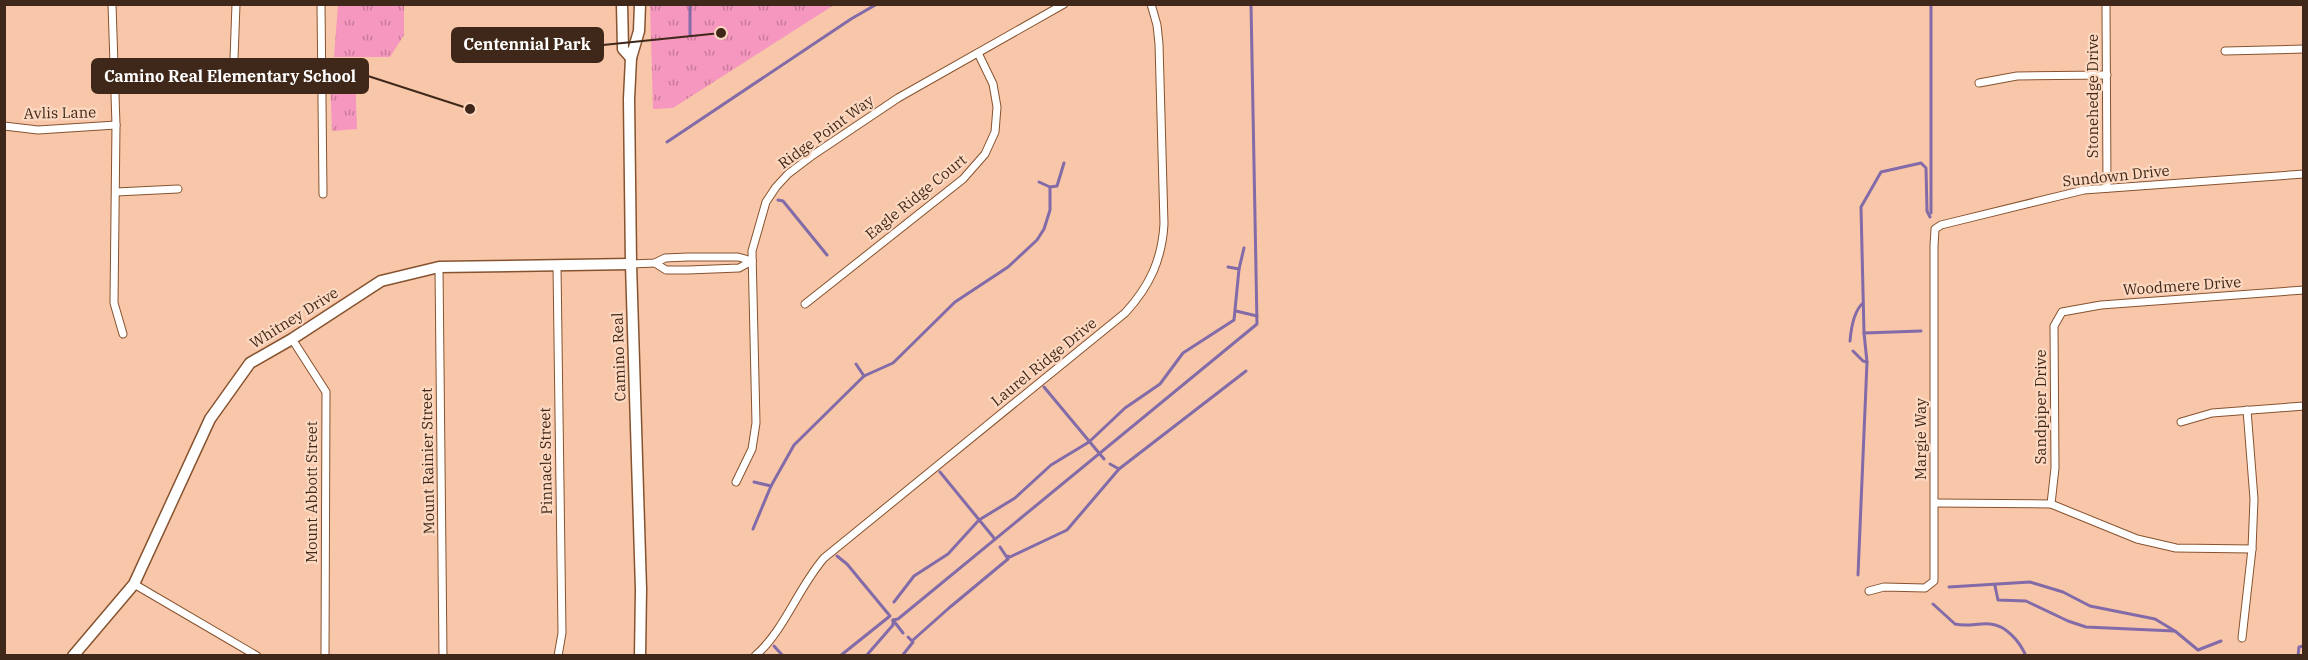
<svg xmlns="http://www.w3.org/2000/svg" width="2308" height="660" viewBox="0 0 2308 660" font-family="'IBM Plex Serif',serif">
	<defs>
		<pattern id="grass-tufts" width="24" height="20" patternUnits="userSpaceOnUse" patternTransform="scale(1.5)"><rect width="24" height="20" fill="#f697bf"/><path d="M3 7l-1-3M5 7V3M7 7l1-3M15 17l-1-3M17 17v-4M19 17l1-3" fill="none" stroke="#c97b9a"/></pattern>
	</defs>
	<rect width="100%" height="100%" fill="#f8c7a9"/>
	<g fill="url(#grass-tufts)">
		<polygon points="338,5 404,5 404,35 390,57 334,57"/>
		<polygon points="650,5 650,4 834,5 673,108 653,109"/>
		<polygon points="355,74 357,129 332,131 330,75"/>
	</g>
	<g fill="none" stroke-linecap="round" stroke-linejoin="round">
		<g stroke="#826ba8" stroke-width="3">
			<polyline points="690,4 690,35"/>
			<polyline points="667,142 851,19 877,4"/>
			<polyline points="1039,182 1050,187"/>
			<polyline points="778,200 783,201 827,255"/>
			<polyline points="1931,213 1931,4"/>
			<polyline points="1228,267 1239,269"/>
			<polyline points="1236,311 1257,316"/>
			<polyline points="1921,331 1864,333 1861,207 1881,172 1921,163 1926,168 1927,211 1930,217"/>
			<path d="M1850,341C1851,329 1854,311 1863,303"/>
			<polyline points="1853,351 1863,361 1867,362"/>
			<polyline points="856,364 864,376"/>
			<polyline points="1044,387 1104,459"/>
			<polyline points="1110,464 1119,469"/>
			<polyline points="940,472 994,538"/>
			<polyline points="771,486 794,445 864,376 893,363 955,302 1008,267 1037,240 1044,229 1050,210 1050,187 1057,186 1064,163"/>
			<polyline points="753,529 771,486 754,482"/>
			<polyline points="837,556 847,564 890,616 840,656"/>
			<polyline points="1008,556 1010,557 1067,530 1119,469 1246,371"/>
			<polyline points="1858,575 1867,362 1864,333"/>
			<polyline points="1995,586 1998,600 2026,601 2068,621 2086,627 2174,631"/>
			<polyline points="1949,587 2030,582 2063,592 2090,606 2155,619 2175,631 2198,650 2221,641"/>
			<polyline points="894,602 914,576 948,554 979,520 1015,498 1051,465 1089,442 1125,408 1160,384 1183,353 1234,320 1239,269 1244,248"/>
			<path d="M1933,604L1955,624C1967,627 1978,623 1990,624C2006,625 2020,642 2026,656"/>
			<polyline points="903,633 893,620 898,619 1257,324 1251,4"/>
			<polyline points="913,640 949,608 1008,559 1000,547"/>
			<polyline points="774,646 783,656"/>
			<polyline points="866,656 893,625 893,620"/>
			<polyline points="902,656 913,642 908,637"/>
			<polyline points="2298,656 2299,647 2304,646"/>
		</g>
		<defs>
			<g id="street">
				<polyline points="112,4 116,125 114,303 123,334"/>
				<polyline points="321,4 323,194"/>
				<polyline points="2106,4 2107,188"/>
				<polyline points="2225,51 2304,49"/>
				<polyline points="234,59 236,4"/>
				<polyline points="1979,83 2017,76 2107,75"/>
				<polyline points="4,126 38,130 116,125"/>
				<polyline points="116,192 178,189"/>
				<polyline points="655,263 666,270 688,270 739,268 752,261"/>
				<polyline points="631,264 655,263 665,258 688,257 738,257 752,261"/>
				<polyline points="557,266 562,633 558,656"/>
				<polyline points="439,267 443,656"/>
				<polyline points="805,304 963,179 985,154 995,132 997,107 993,84 978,53"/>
				<polyline points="292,339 326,392 325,656"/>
				<polyline points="2181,422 2212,413 2304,406"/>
				<polyline points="736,482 752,449 756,423 752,251 766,202 776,187 788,174 813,155 898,98 1064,4"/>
				<polyline points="1935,503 2051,504 2137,539 2176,548 2252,549"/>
				<polyline points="2051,504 2055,468 2054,326 2062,312 2101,305 2304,290"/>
				<polyline points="134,584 257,656"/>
				<polyline points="1869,591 1884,587 1925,588 1934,581 1934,246 1935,229 1941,225 2084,190 2304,174"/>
				<polyline points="2242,638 2252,549 2254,499 2247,410"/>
				<path d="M755,656C784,631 798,588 824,558L1125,313C1150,286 1162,259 1164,224L1159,44L1157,25L1151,4"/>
			</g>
			<g id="secondary">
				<polyline points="622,4 623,49 631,58"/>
				<polyline points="73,656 134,584 210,419 250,363 292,339 381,281 439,267 631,264"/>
				<polyline points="640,656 641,589 631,264 629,99 631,58 639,31 640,4"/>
			</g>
		</defs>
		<use href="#street" stroke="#87532f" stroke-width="9"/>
		<use href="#secondary" stroke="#87532f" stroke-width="13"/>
		<use href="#street" stroke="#fff" stroke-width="7"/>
		<use href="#secondary" stroke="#fff" stroke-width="10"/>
	</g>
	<g text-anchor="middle" stroke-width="4.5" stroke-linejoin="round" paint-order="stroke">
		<g font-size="15" fill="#3f2819" stroke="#fdd8c1">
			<text transform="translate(2093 96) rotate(-90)" y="5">Stonehedge Drive</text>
			<text transform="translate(60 113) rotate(-1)" y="5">Avlis Lane</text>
			<text transform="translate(826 132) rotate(-36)" y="5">Ridge Point Way</text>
			<text transform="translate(2116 176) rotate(-6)" y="5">Sundown Drive</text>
			<text transform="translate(916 197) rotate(-39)" y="5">Eagle Ridge Court</text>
			<text transform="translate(2182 286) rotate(-4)" y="5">Woodmere Drive</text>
			<text transform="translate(294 318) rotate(-32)" y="5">Whitney Drive</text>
			<text transform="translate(619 357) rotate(-92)" y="5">Camino Real</text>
			<text transform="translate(1044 362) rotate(-39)" y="5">Laurel Ridge Drive</text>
			<text transform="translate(2041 407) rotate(-90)" y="5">Sandpiper Drive</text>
			<text transform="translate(1921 439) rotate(-90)" y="5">Margie Way</text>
			<text transform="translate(428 461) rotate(-91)" y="5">Mount Rainier Street</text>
			<text transform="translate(546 461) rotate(-91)" y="5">Pinnacle Street</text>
			<text transform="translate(312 492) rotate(-90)" y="5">Mount Abbott Street</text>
		</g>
	</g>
	<path fill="none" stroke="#3f2819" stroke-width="2" d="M721 33L603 45M470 109L368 76"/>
	<g fill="#3f2819" stroke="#fdd8c1" stroke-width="2">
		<circle cx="721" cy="33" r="6"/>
		<circle cx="470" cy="109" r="6"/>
	</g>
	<g fill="#3f2819" stroke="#3f2819" stroke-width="2">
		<rect x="452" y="28" width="151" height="34" rx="6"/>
		<rect x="92" y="59" width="276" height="34" rx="6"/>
	</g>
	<g font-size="16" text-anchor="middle" font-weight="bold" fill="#fff">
		<text x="527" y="50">Centennial Park</text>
		<text x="230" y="82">Camino Real Elementary School</text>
	</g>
	<rect width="2308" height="660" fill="none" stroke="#3f2819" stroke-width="12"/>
</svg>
